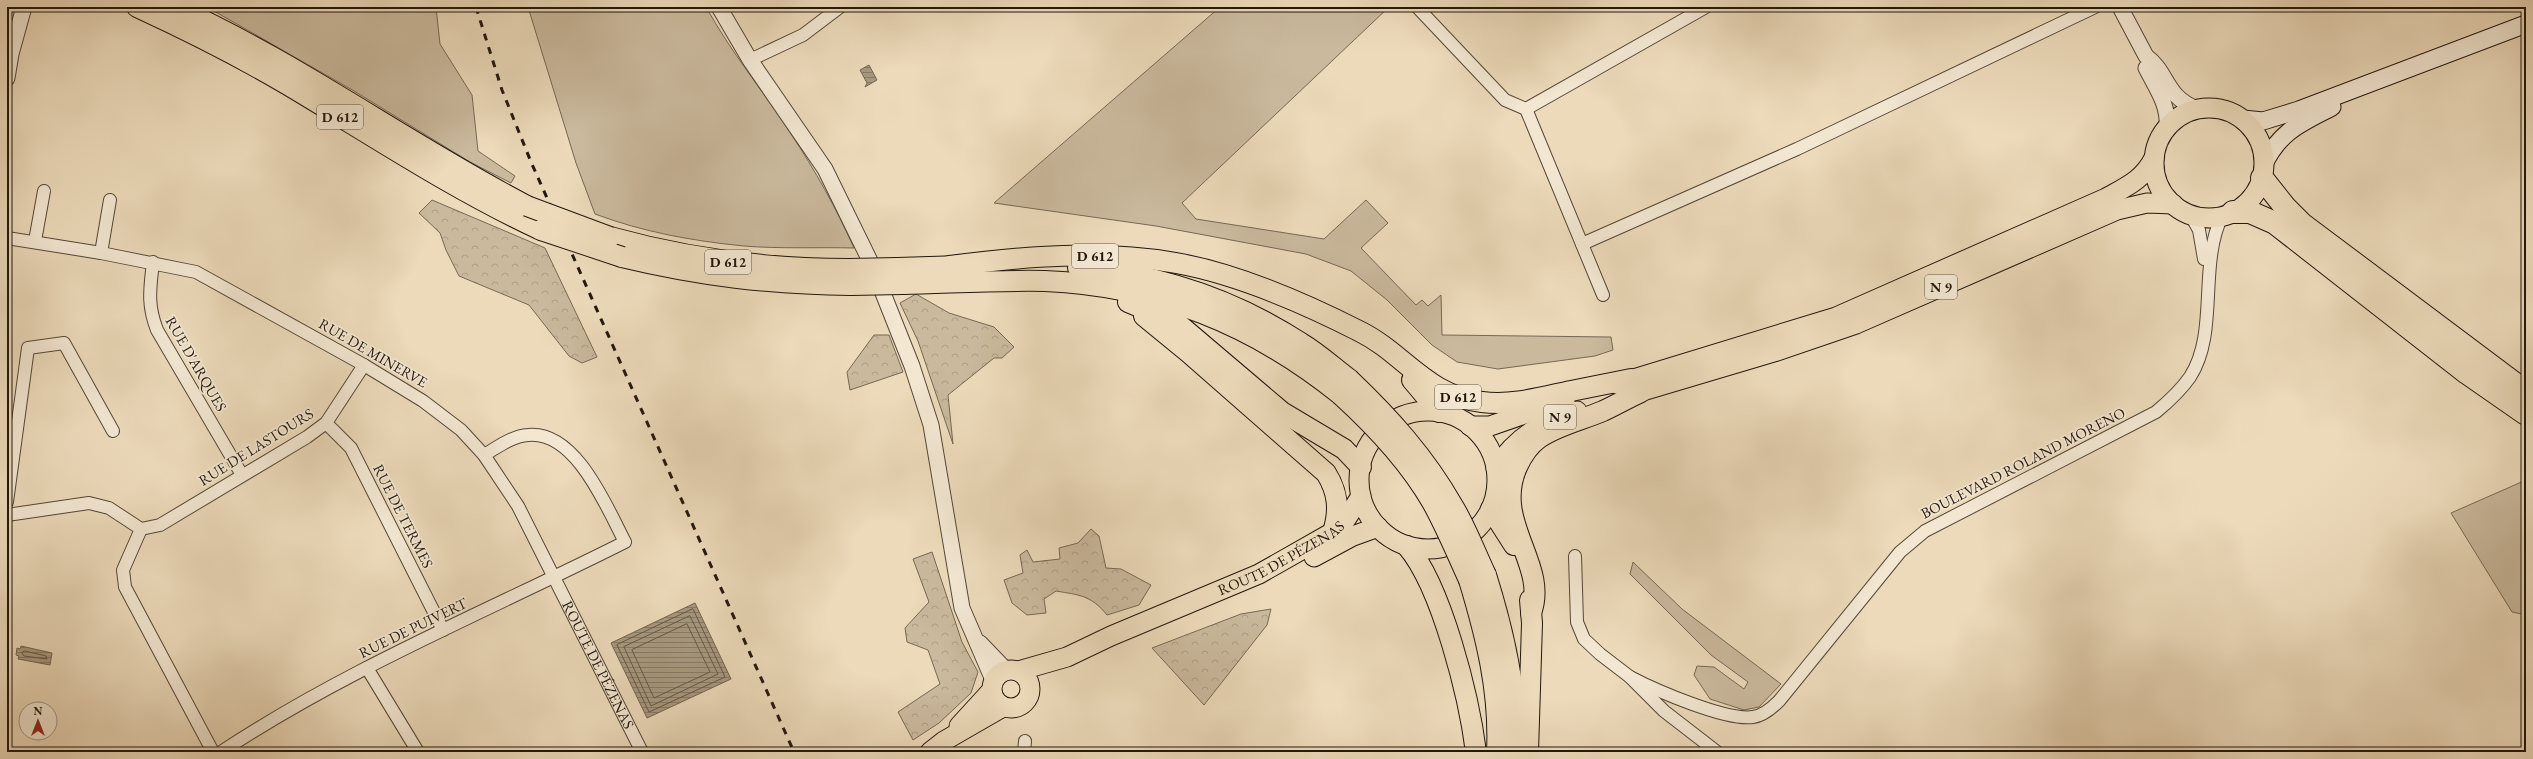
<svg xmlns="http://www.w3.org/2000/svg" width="2533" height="759" viewBox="0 0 2533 759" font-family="'EB Garamond',serif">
	<defs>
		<pattern id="forest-crowns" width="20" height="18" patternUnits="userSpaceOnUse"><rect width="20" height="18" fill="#cab99d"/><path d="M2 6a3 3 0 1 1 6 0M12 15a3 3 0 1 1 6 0" fill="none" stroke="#ad9e86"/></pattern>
		<pattern id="water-rules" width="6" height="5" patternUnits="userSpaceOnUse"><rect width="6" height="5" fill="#a7987f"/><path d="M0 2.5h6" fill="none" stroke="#887b66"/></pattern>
	</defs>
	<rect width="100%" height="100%" fill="#ecdaba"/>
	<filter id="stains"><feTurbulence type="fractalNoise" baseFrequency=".005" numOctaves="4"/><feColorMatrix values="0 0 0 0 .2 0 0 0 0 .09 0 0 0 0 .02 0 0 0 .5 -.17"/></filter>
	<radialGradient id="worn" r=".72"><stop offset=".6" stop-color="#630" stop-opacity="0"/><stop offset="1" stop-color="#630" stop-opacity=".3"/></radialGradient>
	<g fill="#cab99d" stroke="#766855">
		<polygon points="207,7 436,7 440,44 472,95 478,151 515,176 511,183 470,162 354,91"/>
		<path d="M528,7H706C731,52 763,91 791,134C815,170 836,208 854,248C818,247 780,249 744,246C693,241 643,232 595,214L576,163Z"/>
		<polygon points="1220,7 1389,7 1182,203 1196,219 1324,239 1366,200 1388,223 1361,248 1416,305 1422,300 1428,306 1441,295 1442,335 1611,337 1613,350 1595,356 1498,369 1457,362 1432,345 1387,300 1351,271 1306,254 1156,226 994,203"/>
		<polygon points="2526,480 2526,615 2512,612 2451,513"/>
		<polygon points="1633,562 1682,609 1781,684 1759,707 1744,710 1710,699 1694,675 1697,666 1714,667 1744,689 1748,682 1711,655 1630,574"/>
	</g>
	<g fill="url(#forest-crowns)" stroke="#766855">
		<polygon points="432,200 545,248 597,357 582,363 569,356 529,305 459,276 446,250 440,233 419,213"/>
		<polygon points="916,294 949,313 994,327 1014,347 1002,358 994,358 948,395 953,444 918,341 900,303"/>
		<polygon points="874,335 889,335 903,372 850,390 847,372"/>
		<path d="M1091,529L1099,536L1106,568L1121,569L1151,585L1139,605L1107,615C1091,595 1079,595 1056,591L1044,599L1046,613L1027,615L1012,603L1004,580L1023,573L1020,555L1027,550L1033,562L1060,559L1059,548L1078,543Z"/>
		<polygon points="932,552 962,642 978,672 971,693 939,723 913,740 898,712 940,684 928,650 907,642 905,628 929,602 913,559"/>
		<polygon points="1271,609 1267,625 1204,705 1152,648 1241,614"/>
	</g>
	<g fill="url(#water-rules)" stroke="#726451">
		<polygon points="869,65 877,80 865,87 867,83 860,70"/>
		<polygon points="695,603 731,679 647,718 611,643"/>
		<polygon points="21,646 52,653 50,665 18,659 19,656 16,655 17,648 20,649"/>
	</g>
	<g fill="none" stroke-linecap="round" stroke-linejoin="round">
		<g stroke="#645846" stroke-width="1">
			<polygon points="693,609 725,677 649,712 617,645"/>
			<polygon points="690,616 718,674 651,706 624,647"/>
			<polygon points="687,624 710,672 654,698 632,650"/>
			<polygon points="25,651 46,656 47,659 24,656 22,653"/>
		</g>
		<defs>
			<g id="minor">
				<polyline points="1417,7 1505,100 1526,109 1706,7"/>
				<polyline points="750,60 803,35 840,7"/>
				<polyline points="1526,109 1603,295"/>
				<polyline points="2190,214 2199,230 2204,259"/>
				<path id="s1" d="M7,238L101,253L196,272L364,365L423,401L461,430L484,455L518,506L642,752"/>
				<polyline points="35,241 44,191"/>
				<polyline points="1582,244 1797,149 2095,7"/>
				<polyline points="101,253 110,200"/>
				<path d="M153,262C150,289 147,304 157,330L242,475"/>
				<polyline points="326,423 351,448 443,630"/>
				<polyline points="7,502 28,348 64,343 113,431"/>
				<polyline points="7,515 89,503 109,508 141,529 123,570 125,587 213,752"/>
				<polyline points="141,529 160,525 307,437 326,423 364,365"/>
				<polyline points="1575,556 1577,622 1584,639 1600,654 1630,677 1664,711 1717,752"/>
				<polyline points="367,668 418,752"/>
				<path d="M1630,677C1655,690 1726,721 1753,717C1763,716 1772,708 1779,701L1900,552L1925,531L2156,412C2168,402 2181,390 2190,377C2219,332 2198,266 2222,216"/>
				<path d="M221,752C348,668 490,610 625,542C607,508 576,430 528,435C512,436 498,447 484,455"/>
				<polyline points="1024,752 1025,741"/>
			</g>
			<g id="tertiary">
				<polyline points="719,7 750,60 825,169 871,263 912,366 931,425 962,608 993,680"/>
				<path d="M2120,7L2146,56C2169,73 2164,96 2197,109"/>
				<path d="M2146,68C2156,88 2169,105 2167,127"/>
				<polyline points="7,78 11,54 24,7"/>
				<polyline points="980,643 1006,670"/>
			</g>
			<g id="secondary">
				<polyline points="2243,119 2263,121 2299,110 2526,24"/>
				<path d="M2264,164C2280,131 2301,123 2332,107"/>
			</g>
			<g id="primary">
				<circle cx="2209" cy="163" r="55"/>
				<path d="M1617,384L1836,317L2106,198C2126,187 2143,180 2154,158"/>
				<polyline points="1626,396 1774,352 1856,324 2117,210 2147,203 2173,204"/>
				<circle cx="1428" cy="480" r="69"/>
				<polyline points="1470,426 1490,426 1565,400"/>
				<path d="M1496,468C1516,437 1542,422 1577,411"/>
				<polyline points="1314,557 1353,536 1378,527"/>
				<circle cx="1011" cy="689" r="19"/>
				<path id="s2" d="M1018,671L1067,657L1111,636L1259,574L1333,532L1345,521L1361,496"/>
				<polyline points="959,726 991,691"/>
				<polyline points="930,752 944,741 1003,707"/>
			</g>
			<g id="trunk">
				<path d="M137,7C189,31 239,56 288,85C372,135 453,189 541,230"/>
				<path d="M175,7C298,63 408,144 527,206"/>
				<path d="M610,237C689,259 767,269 849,269"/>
				<path d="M622,257C701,276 770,284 851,285"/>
				<path d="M950,266C1025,256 1101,250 1176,263C1237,274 1304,303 1359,331C1404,353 1426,396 1482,402C1512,406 1542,397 1571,391C1591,387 1611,383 1631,379"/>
				<polyline points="897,268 962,266"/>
				<path d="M1078,268C1158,274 1233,299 1301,343C1318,353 1333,367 1349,379"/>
				<path d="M903,284C950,283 998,280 1045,281C1158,286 1253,324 1341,395"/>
				<polyline points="1128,302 1176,322 1282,412 1344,449 1361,467"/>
				<path d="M1144,316L1188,352L1326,473C1338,492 1340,510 1333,532"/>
				<polyline points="1412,380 1439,412"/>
				<polyline points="1491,509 1514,545"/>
				<path d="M1407,546C1442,587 1469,697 1476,752"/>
				<path d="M1486,575C1503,629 1519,695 1515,752"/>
				<path d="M1469,580C1486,636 1500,692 1497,752"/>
				<path d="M1531,613C1549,564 1492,523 1517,467C1522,456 1529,445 1539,438C1558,425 1582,420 1603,411C1616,405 1628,398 1641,392"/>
				<polyline points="1528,752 1532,623 1530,600"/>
			</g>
			<g id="motorway">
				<polyline points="2262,178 2285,207 2302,224 2526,392"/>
				<polyline points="2233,212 2250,212 2275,223 2467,373 2526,414"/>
			</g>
		</defs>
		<use href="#minor" stroke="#544838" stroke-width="14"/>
		<use href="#tertiary" stroke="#544838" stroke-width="17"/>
		<use href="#secondary" stroke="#22170d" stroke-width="19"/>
		<use href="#primary" stroke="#22170d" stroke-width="21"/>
		<use href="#trunk" stroke="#22170d" stroke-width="22"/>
		<use href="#motorway" stroke="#22170d" stroke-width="24"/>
		<use href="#minor" stroke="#f3e7d2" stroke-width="12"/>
		<use href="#tertiary" stroke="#f3e7d2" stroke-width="15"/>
		<use href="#secondary" stroke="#f3e7d2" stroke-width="17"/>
		<use href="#primary" stroke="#ecdaba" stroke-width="19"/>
		<use href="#trunk" stroke="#ecdaba" stroke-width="20"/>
		<use href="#motorway" stroke="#ecdaba" stroke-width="22"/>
		<polyline stroke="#22170d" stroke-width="3" stroke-dasharray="7 7" stroke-linecap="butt" points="476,7 502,90 531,162 794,752"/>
		<defs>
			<g id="trunk-bridge">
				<polyline points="527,206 610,237"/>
				<polyline points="541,230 622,257"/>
				<polyline points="849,269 897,268"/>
				<polyline points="851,285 903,284"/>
				<path d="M1349,379C1390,418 1425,457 1453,506C1466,527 1475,552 1486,575"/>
				<path d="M1341,395C1375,426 1409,462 1432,502C1446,527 1457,554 1469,580"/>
			</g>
		</defs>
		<use href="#trunk-bridge" stroke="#22170d" stroke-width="22" stroke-linecap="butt"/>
		<use href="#trunk-bridge" stroke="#ecdaba" stroke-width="20"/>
	</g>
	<g text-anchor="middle" stroke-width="3.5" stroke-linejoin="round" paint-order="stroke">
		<g fill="#f3e7d2" stroke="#615548" stroke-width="1">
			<rect x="317" y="105" width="46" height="24" rx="3"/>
			<rect x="1072" y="244" width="46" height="24" rx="3"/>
			<rect x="705" y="250" width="46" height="24" rx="3"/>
			<rect x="1925" y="275" width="32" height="24" rx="3"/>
			<rect x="1435" y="385" width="46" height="24" rx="3"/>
			<rect x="1544" y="405" width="32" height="24" rx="3"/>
		</g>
		<g font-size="14" font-weight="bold" fill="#22170d">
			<text x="340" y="122">D 612</text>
			<text x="1095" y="261">D 612</text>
			<text x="728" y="267">D 612</text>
			<text x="1941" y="292">N 9</text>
			<text x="1458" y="402">D 612</text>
			<text x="1560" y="422">N 9</text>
		</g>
		<g font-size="15" fill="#22170d" stroke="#f3e7d2">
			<text transform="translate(373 353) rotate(30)" y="5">RUE DE MINERVE</text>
			<text transform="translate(196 364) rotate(60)" y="5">RUE D'ARQUES</text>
			<text transform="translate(256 447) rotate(-32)" y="5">RUE DE LASTOURS</text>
			<text transform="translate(2023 463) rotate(-27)" y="5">BOULEVARD ROLAND MORENO</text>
			<text transform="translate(403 516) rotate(63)" y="5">RUE DE TERMES</text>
			<text dy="5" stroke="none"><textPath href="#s2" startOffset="287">ROUTE DE PÉZENAS</textPath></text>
			<text transform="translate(413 628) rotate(-26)" y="5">RUE DE PUIVERT</text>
			<text dy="5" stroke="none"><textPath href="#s1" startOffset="774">ROUTE DE PÉZENAS</textPath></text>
		</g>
	</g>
	<rect width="2533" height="759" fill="none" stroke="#ecdaba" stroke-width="24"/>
	<rect x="8" y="8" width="2517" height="743" fill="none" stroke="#22170d" stroke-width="2"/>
	<rect x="12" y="12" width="2509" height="735" fill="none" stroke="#22170d"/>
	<g transform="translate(38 721)"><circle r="19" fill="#f3e7d2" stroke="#9f9483"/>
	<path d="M0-3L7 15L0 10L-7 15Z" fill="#8f2418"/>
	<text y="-6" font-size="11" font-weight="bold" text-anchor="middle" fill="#22170d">N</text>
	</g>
	<rect width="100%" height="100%" filter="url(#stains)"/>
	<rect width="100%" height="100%" fill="url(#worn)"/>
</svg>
